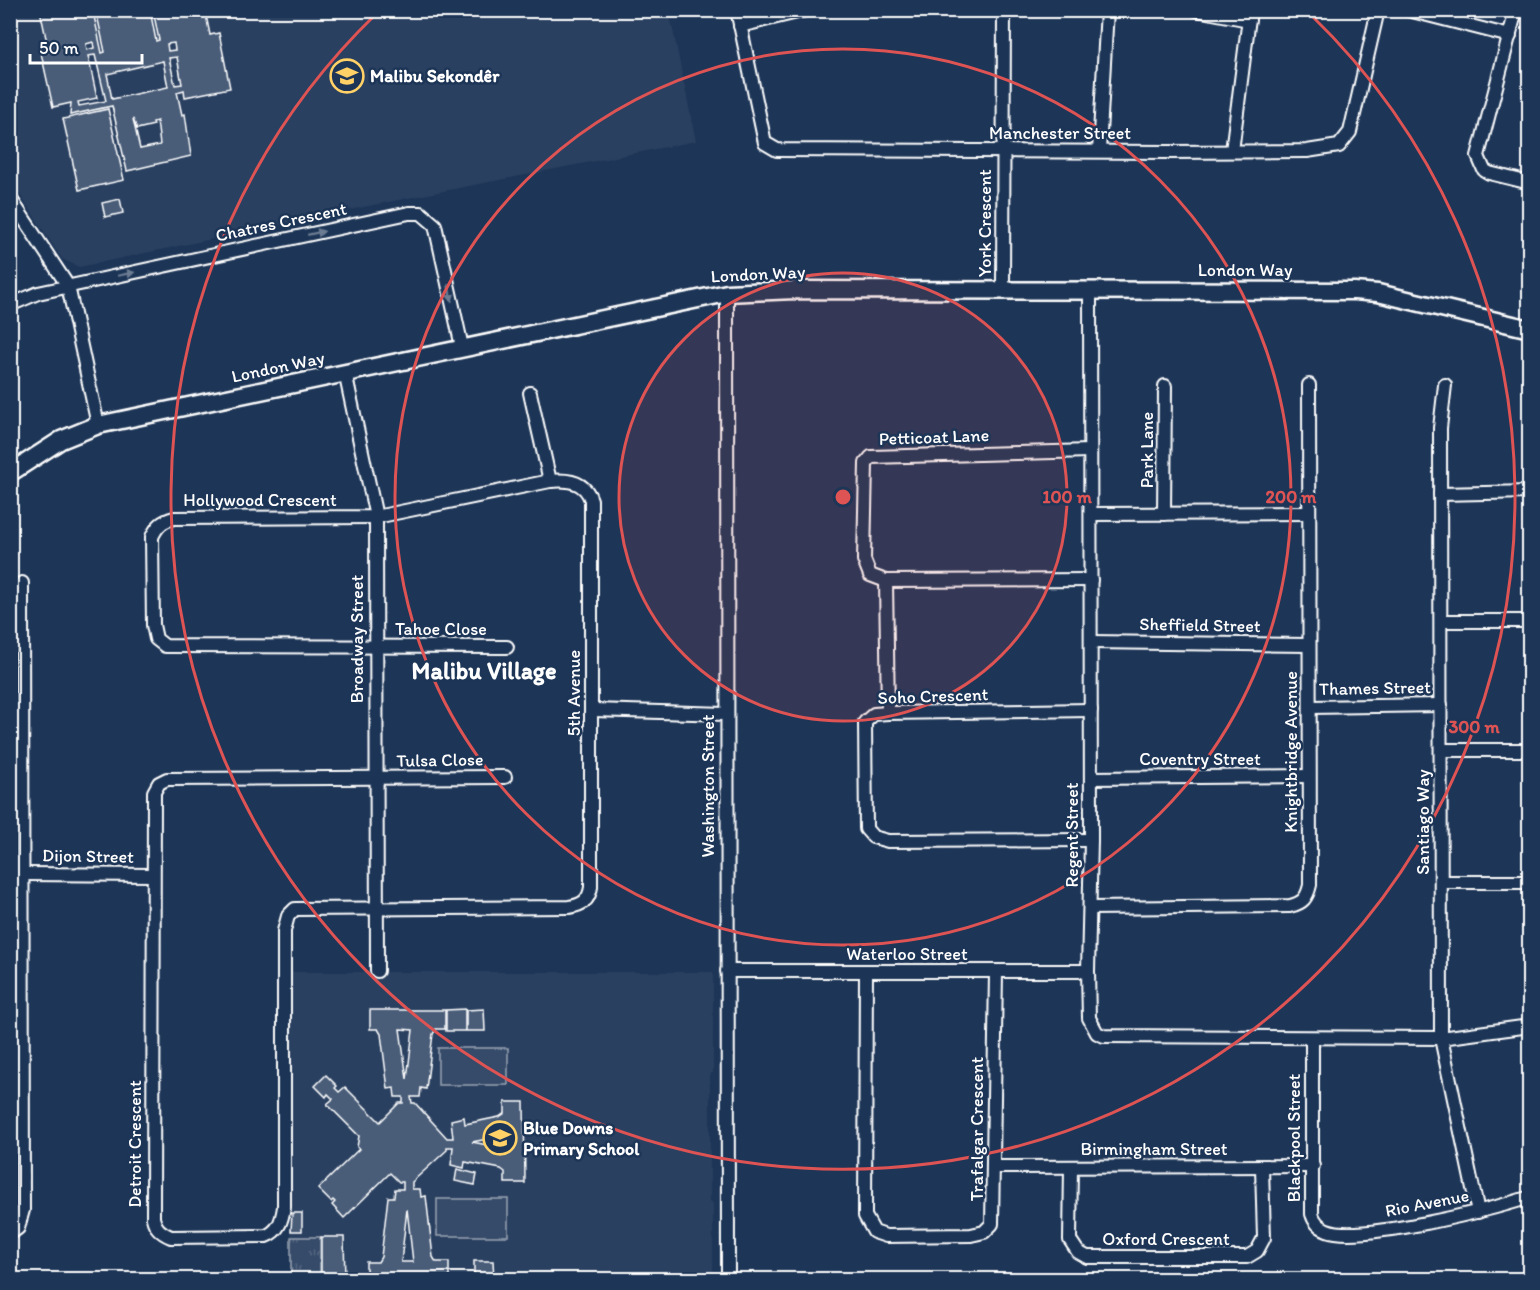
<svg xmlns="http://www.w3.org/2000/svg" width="1540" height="1290" viewBox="0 0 1540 1290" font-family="Itim,sans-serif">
	<defs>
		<pattern id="park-tufts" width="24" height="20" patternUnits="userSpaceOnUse" patternTransform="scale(1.5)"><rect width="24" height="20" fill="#364b69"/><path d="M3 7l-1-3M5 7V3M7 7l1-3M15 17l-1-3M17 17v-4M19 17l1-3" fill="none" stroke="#546680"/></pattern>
	</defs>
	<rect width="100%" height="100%" fill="#1d3557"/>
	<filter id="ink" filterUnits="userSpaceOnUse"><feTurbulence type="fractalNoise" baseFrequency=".0167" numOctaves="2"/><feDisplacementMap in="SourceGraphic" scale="12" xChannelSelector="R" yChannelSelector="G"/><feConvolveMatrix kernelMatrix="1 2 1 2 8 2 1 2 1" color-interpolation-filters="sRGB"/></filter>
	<g filter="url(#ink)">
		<g fill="#2a4161">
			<polygon points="10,11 669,11 696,141 378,204 79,267 62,259 11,181"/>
			<polygon points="291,972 713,972 713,1073 710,1073 710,1202 713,1203 713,1279 291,1279"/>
		</g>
		<rect fill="url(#park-tufts)" stroke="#9aa5b4" stroke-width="1.5" x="291" y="1237" width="29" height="42"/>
		<g fill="#364b69" stroke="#9aa5b4" stroke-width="1.5">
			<rect x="438" y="1048" width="70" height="37"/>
			<rect x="437" y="1199" width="71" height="37"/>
		</g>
		<g fill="#4a5d79" stroke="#fff" stroke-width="1.5" fill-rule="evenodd">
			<path d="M40,10H150L156,41L159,40L153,10H205L210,35L219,33L230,88L185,97L184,90L177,92L182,115L185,114L191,156L127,171L112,106L70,115L71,103L53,107L41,53L49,52ZM97,15L105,52L102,53L94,16ZM93,42L94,48L87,50L86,44ZM174,43L175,50L168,51L167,44ZM95,55L106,101L79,106L78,102L97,98L88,56ZM177,57L182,84L175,85L169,58ZM163,61L168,87L112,99L107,74ZM133,119L137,129L154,125L153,122L157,121L160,145L140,149Z"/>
			<polygon points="108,109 124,180 79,190 63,119"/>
			<polygon points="120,199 123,213 105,217 102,203"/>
			<polygon points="465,1009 465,1031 446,1031 446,1010"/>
			<polygon points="484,1009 485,1031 466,1031 466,1010"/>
			<path d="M370,1010H445V1029H436L433,1034L426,1089L421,1088L420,1097H411L412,1103H415L447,1138H453L451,1120L464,1117L465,1124L499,1117L505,1113V1102H524L525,1183H505V1172L501,1169L465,1162L464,1168L451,1165L453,1147H447V1150L412,1182V1189H420L421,1197L426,1196L433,1257L436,1262H449V1280H366V1262H378L381,1257L388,1197H394L395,1189H403V1182H399L390,1173L344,1218L332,1205L335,1202L333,1200L331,1202L318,1189L359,1149L357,1147L359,1136L327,1104L333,1099L328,1094L326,1097L315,1086L326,1075L337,1086L335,1088L339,1092L345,1087L380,1122L399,1103H403V1097H395L394,1088L388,1089L381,1034L378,1029H370ZM400,1029L413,1030L407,1079ZM503,1136V1148L472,1142ZM407,1209L413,1262H401Z"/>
			<polygon points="457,1169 477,1174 475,1185 455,1181"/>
			<polygon points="292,1213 302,1213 302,1231 291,1231"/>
			<polygon points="321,1237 344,1237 345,1280 321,1280"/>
			<polygon points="474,1261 493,1261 494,1280 474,1280"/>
		</g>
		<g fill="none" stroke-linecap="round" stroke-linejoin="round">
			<defs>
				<g id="street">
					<polyline points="737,10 765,143 777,150 1170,152 1307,151 1339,146 1350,132 1378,10"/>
					<polyline points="1197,10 1249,20"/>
					<polyline points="1408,10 1510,36"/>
					<polyline points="1516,10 1478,156 1484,170 1489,173 1530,183"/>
					<polyline points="740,26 806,10"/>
					<polyline points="1099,151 1107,10"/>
					<polyline points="1232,151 1250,10"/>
					<polyline points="10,198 68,286 98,425"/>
					<polyline points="1090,290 1091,840 1088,971 1089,1018 1097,1033 1104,1036 1441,1038 1530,1026"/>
					<polyline points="1003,291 1004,10"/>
					<polyline points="727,293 728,1280"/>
					<polyline points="10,305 38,293 409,213 421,213 435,225 462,347"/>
					<polyline points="345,372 376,517 377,971"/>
					<polyline points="1445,385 1440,428 1441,1038 1478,1212"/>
					<polyline points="530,393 550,481"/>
					<polyline points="1090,451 871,457 866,463 864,560 870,575 886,581 1091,580"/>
					<polyline points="1440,494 1530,492"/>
					<polyline points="1091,514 1309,513"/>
					<polyline points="1164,514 1165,386"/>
					<polyline points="886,581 888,713"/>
					<polyline points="1441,621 1530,621"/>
					<polyline points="1091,642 1308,645"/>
					<polyline points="1310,707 1441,705"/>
					<polyline points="593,710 726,714"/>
					<polyline points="1091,710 888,713 874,714 865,722 866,829 873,837 888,841 1091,840"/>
					<polyline points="1441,750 1530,750"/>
					<path d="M505,777L167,779L159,783L154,792L153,1218C155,1228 161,1233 171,1237L266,1236C279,1231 282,1220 284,1207V931L288,916L295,909L569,907C582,905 589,901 591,887V500C585,481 568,479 550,481L376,517L174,518C162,521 157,526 152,537L153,625L156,639L165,646L507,647"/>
					<polyline points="1091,778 1309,776"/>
					<polyline points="24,874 152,875"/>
					<polyline points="1441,882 1530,882"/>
					<path d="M1090,908L1290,906C1303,903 1307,898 1310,885L1309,385"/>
					<polyline points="727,971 1088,971"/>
					<polyline points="866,972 865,1216 874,1232 886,1236 971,1235 984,1232 992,1224 996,973"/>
					<path d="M1312,1038V1214C1314,1221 1319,1227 1327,1230C1359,1243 1493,1209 1530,1197"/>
					<polyline points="994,1167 1313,1166"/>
					<polyline points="1071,1167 1070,1240 1078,1252 1087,1257 1247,1257 1257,1251 1264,1238 1262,1167"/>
					<polyline points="10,1234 18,1228 23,1210 22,583"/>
				</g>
				<polyline id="secondary" points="10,473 61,440 98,425 727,293 795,290 1354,291 1378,293 1530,329"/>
			</defs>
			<use href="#street" stroke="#fff" stroke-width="16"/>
			<use href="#secondary" stroke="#fff" stroke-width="21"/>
			<use href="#street" stroke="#1d3557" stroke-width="12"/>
			<use href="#secondary" stroke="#1d3557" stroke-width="16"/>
		</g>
		<defs><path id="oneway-solid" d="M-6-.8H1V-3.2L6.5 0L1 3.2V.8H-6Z" transform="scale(1.5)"/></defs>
		<g fill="#6c7c92">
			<use href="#oneway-solid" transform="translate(316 233) rotate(-12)"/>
			<use href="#oneway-solid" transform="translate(126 274) rotate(-12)"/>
			<use href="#oneway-solid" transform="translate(450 293) rotate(78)"/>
		</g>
	</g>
	<circle cx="843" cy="497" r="224" fill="#de5353" fill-opacity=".12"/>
	<g fill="none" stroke="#de5353" stroke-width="3">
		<circle cx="843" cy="497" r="224"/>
		<circle cx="843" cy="497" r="448"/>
		<path d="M1310 14A672 672 0 1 1 376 14"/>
	</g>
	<defs>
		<symbol id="school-ring" viewBox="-11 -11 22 22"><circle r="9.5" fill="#1d3557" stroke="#ffd166" stroke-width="1.5"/><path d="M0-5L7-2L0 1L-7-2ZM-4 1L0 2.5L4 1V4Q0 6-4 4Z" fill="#ffd166"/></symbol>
	</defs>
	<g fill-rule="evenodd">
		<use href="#school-ring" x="328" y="57" width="38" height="38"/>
		<use href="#school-ring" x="481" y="1119" width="38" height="38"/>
	</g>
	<g text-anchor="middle" stroke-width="5" stroke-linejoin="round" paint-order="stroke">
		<g font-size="18" font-weight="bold" fill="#fff" stroke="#1d3557" text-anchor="start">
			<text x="370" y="82">Malibu Sekondêr</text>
			<text x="523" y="1134">Blue Downs<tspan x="523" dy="21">Primary School</tspan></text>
		</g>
		<g font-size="18" fill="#fff" stroke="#1d3557">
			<text x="1060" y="139">Manchester Street</text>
			<text transform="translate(281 222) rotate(-12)" y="6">Chatres Crescent</text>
			<text transform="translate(985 223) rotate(-90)" y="6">York Crescent</text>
			<text x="1245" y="276">London Way</text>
			<text transform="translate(758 274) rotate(-3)" y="6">London Way</text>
			<text transform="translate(278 367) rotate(-12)" y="6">London Way</text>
			<text transform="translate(934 437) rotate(-2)" y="6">Petticoat Lane</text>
			<text transform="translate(1147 450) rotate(-90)" y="6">Park Lane</text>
			<text x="260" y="506">Hollywood Crescent</text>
			<text transform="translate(1200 625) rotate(1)" y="6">Sheffield Street</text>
			<text x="441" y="635">Tahoe Close</text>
			<text transform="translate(357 639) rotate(-90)" y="6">Broadway Street</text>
			<text transform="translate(1375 688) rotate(-1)" y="6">Thames Street</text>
			<text transform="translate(574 693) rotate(-90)" y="6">5th Avenue</text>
			<text transform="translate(933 696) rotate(-2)" y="6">Soho Crescent</text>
			<text transform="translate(1291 752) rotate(-90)" y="6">Knightbridge Avenue</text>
			<text x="1200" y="765">Coventry Street</text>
			<text transform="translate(440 760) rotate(-1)" y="6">Tulsa Close</text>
			<text transform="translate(708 786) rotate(-90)" y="6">Washington Street</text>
			<text transform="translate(1423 822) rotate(-90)" y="6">Santiago Way</text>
			<text transform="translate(1072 835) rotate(-90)" y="6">Regent Street</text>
			<text transform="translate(88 856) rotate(1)" y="6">Dijon Street</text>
			<text x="907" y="960">Waterloo Street</text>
			<text transform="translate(977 1129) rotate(-90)" y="6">Trafalgar Crescent</text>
			<text transform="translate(1294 1138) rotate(-90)" y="6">Blackpool Street</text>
			<text transform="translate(135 1144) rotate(-90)" y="6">Detroit Crescent</text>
			<text x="1154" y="1155">Birmingham Street</text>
			<text transform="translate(1427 1203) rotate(-11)" y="6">Rio Avenue</text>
			<text x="1166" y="1245">Oxford Crescent</text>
		</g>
		<g font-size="24" font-weight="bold" fill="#fff" stroke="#1d3557">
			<text x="484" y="679">Malibu Village</text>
		</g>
	</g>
	<circle cx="843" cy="497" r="9" fill="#de5353" stroke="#1d3557" stroke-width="3"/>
	<g font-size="18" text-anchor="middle" font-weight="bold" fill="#de5353" stroke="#1d3557" stroke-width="5" stroke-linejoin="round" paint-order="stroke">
		<text x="1067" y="503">100 m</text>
		<text x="1291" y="503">200 m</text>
		<text x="1474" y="733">300 m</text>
	</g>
	<rect width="1540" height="1290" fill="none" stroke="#1d3557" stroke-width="36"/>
	<rect x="18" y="18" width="1504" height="1254" fill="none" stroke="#fff" stroke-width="2" filter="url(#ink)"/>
	<path d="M30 54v9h112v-9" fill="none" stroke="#ffffff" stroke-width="3"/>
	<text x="39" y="54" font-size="18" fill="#ffffff" stroke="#1d3557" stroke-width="4.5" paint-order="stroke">50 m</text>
</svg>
